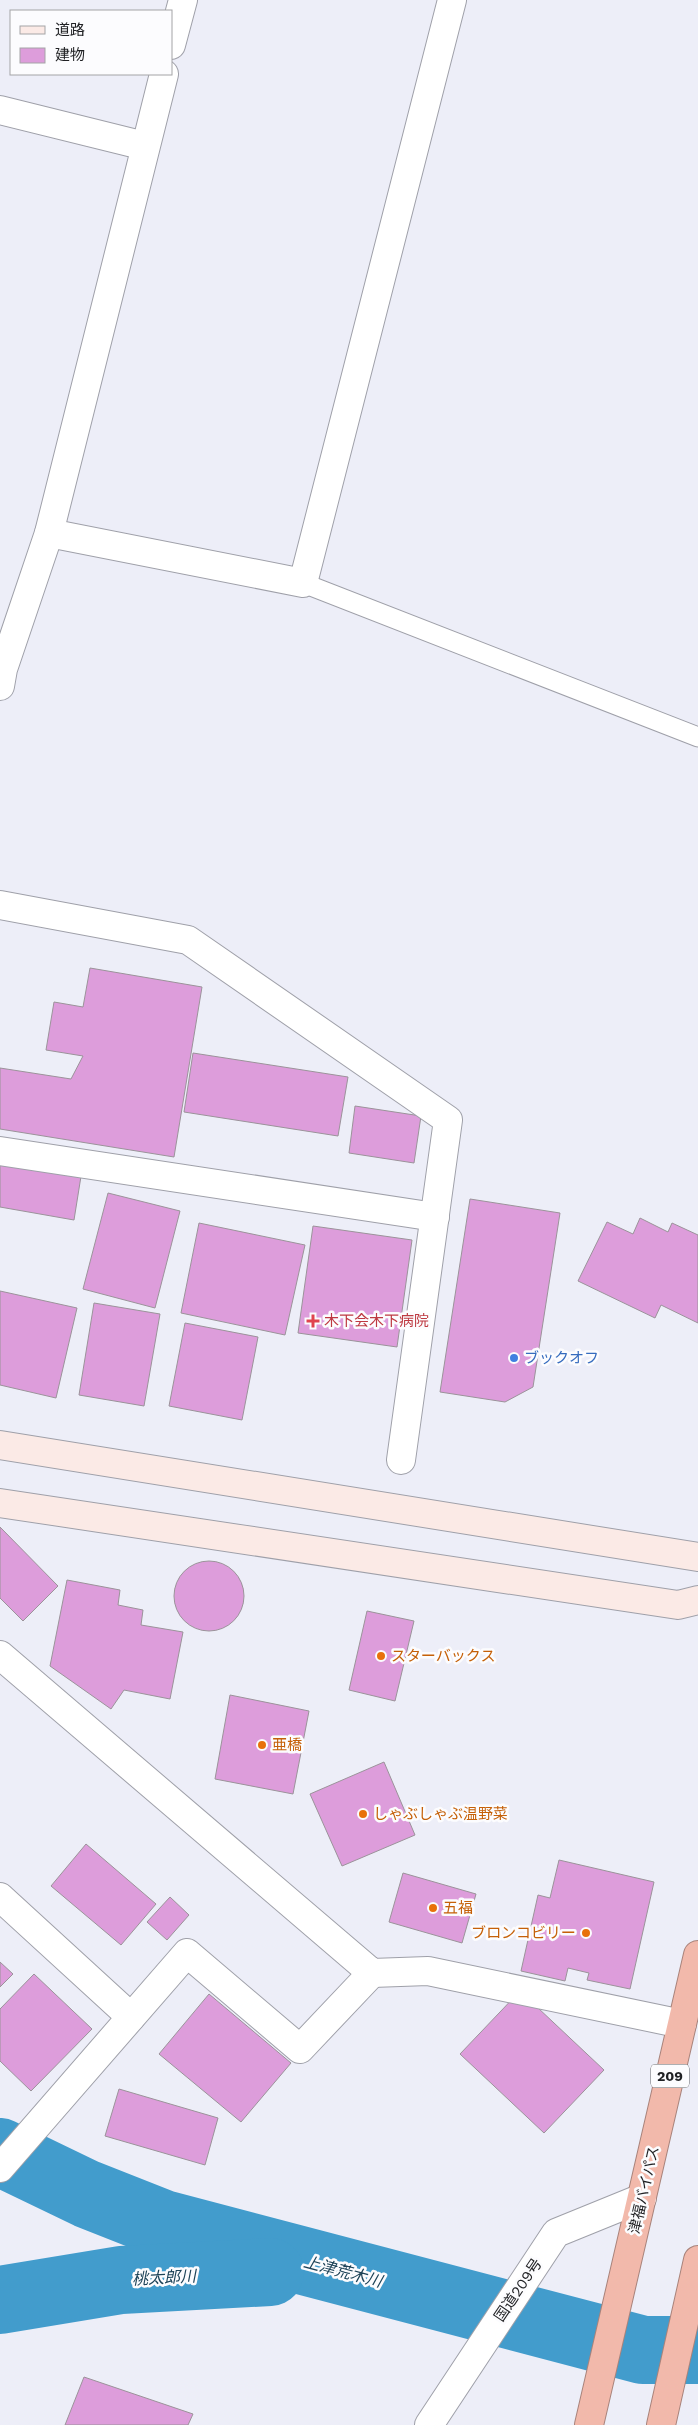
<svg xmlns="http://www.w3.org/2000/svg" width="698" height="2425" viewBox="0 0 698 2425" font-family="'Work Sans','Noto Sans JP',sans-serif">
	<rect width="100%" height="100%" fill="#edeef8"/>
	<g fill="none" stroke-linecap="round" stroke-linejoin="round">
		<g stroke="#429ccc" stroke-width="68">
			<polyline points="0,2152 87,2194 163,2224 643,2350 698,2350"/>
			<polyline points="0,2300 121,2280 270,2272"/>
		</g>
	</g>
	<g fill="#dd9ddb" stroke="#9b939a">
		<polygon points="90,968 202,987 174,1157 0,1129 0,1068 71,1079 83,1056 46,1050 54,1002 83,1007"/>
		<polygon points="193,1053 348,1077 338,1136 184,1112"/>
		<polygon points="355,1106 421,1116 414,1163 349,1153"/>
		<polygon points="0,1156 82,1170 74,1220 0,1207"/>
		<polygon points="108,1193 180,1211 155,1308 83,1289"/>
		<polygon points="470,1199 560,1213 533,1387 505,1402 440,1392"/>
		<polygon points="640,1218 668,1232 672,1223 698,1235 698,1323 661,1305 655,1318 578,1281 607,1222 633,1234"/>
		<polygon points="199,1223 305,1245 285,1335 181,1313"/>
		<polygon points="313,1226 412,1240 397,1347 298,1333"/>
		<polygon points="0,1291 77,1308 56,1398 0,1385"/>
		<polygon points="94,1303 160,1314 144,1406 79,1395"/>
		<polygon points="185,1323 258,1337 242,1420 169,1406"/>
		<polygon points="0,1527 58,1586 23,1621 0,1598"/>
		<circle cx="209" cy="1596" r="35"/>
		<polygon points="67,1580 120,1590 118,1605 143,1610 141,1625 183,1632 170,1699 124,1690 111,1709 50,1666"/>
		<polygon points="367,1611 414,1621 395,1701 349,1690"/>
		<polygon points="230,1695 309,1711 293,1794 215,1779"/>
		<polygon points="384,1762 415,1835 342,1866 310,1794"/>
		<polygon points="86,1844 156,1904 121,1945 51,1886"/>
		<polygon points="559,1860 654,1882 630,1989 587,1980 589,1973 568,1968 565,1981 521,1971 538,1895 550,1898"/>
		<polygon points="403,1873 476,1894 462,1943 389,1922"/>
		<polygon points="170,1897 189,1915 167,1940 147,1922"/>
		<polygon points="0,1962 13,1974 0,1987"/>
		<polygon points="34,1974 92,2029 31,2091 0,2061 0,2009"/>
		<polygon points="520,1991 604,2070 544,2133 460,2054"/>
		<polygon points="209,1994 291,2063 241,2122 159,2054"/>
		<polygon points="119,2089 218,2118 205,2165 105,2136"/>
		<polygon points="84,2377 193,2414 188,2425 65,2425"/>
	</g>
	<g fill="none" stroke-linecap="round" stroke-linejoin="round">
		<defs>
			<polyline id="lane" points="303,583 698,737"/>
			<g id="street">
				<polyline points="171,45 183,0"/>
				<polyline points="0,110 145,146"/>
				<polyline points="49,533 303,583 452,0"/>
				<polyline points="0,686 3,669 49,533 164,74"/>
				<polyline points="0,905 188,940 448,1120 401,1460"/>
				<polyline points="0,1151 435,1217"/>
				<polyline points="0,1655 372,1973 428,1971 682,2024"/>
				<polyline points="0,1897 131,2017"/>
				<polyline points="0,2168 187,1953 300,2049 372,1973"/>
				<polyline points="429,2425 556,2233 642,2198"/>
			</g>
			<g id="secondary">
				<polyline points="0,1445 698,1557"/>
				<polyline points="0,1503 678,1605 698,1600"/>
			</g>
			<g id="highway">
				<polyline points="589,2425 698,1955"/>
				<polyline points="661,2425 698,2260"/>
			</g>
		</defs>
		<use href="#lane" stroke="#9fa0a9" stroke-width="21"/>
		<use href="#street" stroke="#9fa0a9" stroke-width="30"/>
		<use href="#secondary" stroke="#9fa0a9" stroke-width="30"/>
		<use href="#highway" stroke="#a8837b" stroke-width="30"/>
		<use href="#lane" stroke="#fff" stroke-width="19"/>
		<use href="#street" stroke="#fff" stroke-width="28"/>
		<use href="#secondary" stroke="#fbeae6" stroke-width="28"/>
		<use href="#highway" stroke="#f2b9ab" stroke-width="28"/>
	</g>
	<path fill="#e0444e" stroke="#fcfcfe" stroke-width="2" d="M310.5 1313.5h5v5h5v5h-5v5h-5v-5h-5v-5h5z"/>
	<circle fill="#3f7fe0" stroke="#fcfcfe" stroke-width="2" cx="514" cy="1358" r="5"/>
	<g fill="#e8710a" stroke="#fcfcfe" stroke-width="2">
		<circle cx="381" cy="1656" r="5"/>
		<circle cx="262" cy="1745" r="5"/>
		<circle cx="363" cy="1814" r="5"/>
		<circle cx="433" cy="1908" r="5"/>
		<circle cx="586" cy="1933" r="5"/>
	</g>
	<g text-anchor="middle" stroke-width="5" stroke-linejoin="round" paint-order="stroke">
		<rect fill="#fcfcfe" stroke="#616265" stroke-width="1" x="651" y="2064.5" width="38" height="23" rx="4"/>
		<g font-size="14" font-weight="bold" fill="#1f2023">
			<text x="670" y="2081">209</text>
		</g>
		<g font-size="15" fill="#be3a42" stroke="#fcfcfe" text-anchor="start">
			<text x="324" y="1326">木下会木下病院</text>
		</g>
		<g font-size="15" fill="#366cbe" stroke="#fcfcfe" text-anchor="start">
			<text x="524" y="1363">ブックオフ</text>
		</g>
		<g font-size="15" fill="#c56008" stroke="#fcfcfe" text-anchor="start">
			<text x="391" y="1661">スターバックス</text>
			<text x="272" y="1750">亜橋</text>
			<text x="373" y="1819">しゃぶしゃぶ温野菜</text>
			<text x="443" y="1913">五福</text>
			<text x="576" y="1938" text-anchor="end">ブロンコビリー</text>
		</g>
		<g font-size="15" fill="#1f2023" stroke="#fcfcfe">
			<text transform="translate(644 2190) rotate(-77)" y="5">津福バイパス</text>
			<text transform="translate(518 2290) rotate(-56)" y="5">国道209号</text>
		</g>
		<g font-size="16" font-style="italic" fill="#1d4358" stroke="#fcfcfe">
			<text transform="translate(343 2271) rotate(15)" y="6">上津荒木川</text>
			<text transform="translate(164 2277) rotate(-3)" y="6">桃太郎川</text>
		</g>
	</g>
	<rect x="10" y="10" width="162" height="65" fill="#fcfcfe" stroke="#a4a4a6"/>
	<rect x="20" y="26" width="25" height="8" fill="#fbeae6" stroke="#a4a4a6"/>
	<text x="55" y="35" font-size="15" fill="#1f2023">道路</text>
	<rect x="20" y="48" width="25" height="15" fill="#dd9ddb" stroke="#a4a4a6"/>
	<text x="55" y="60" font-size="15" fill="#1f2023">建物</text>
</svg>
